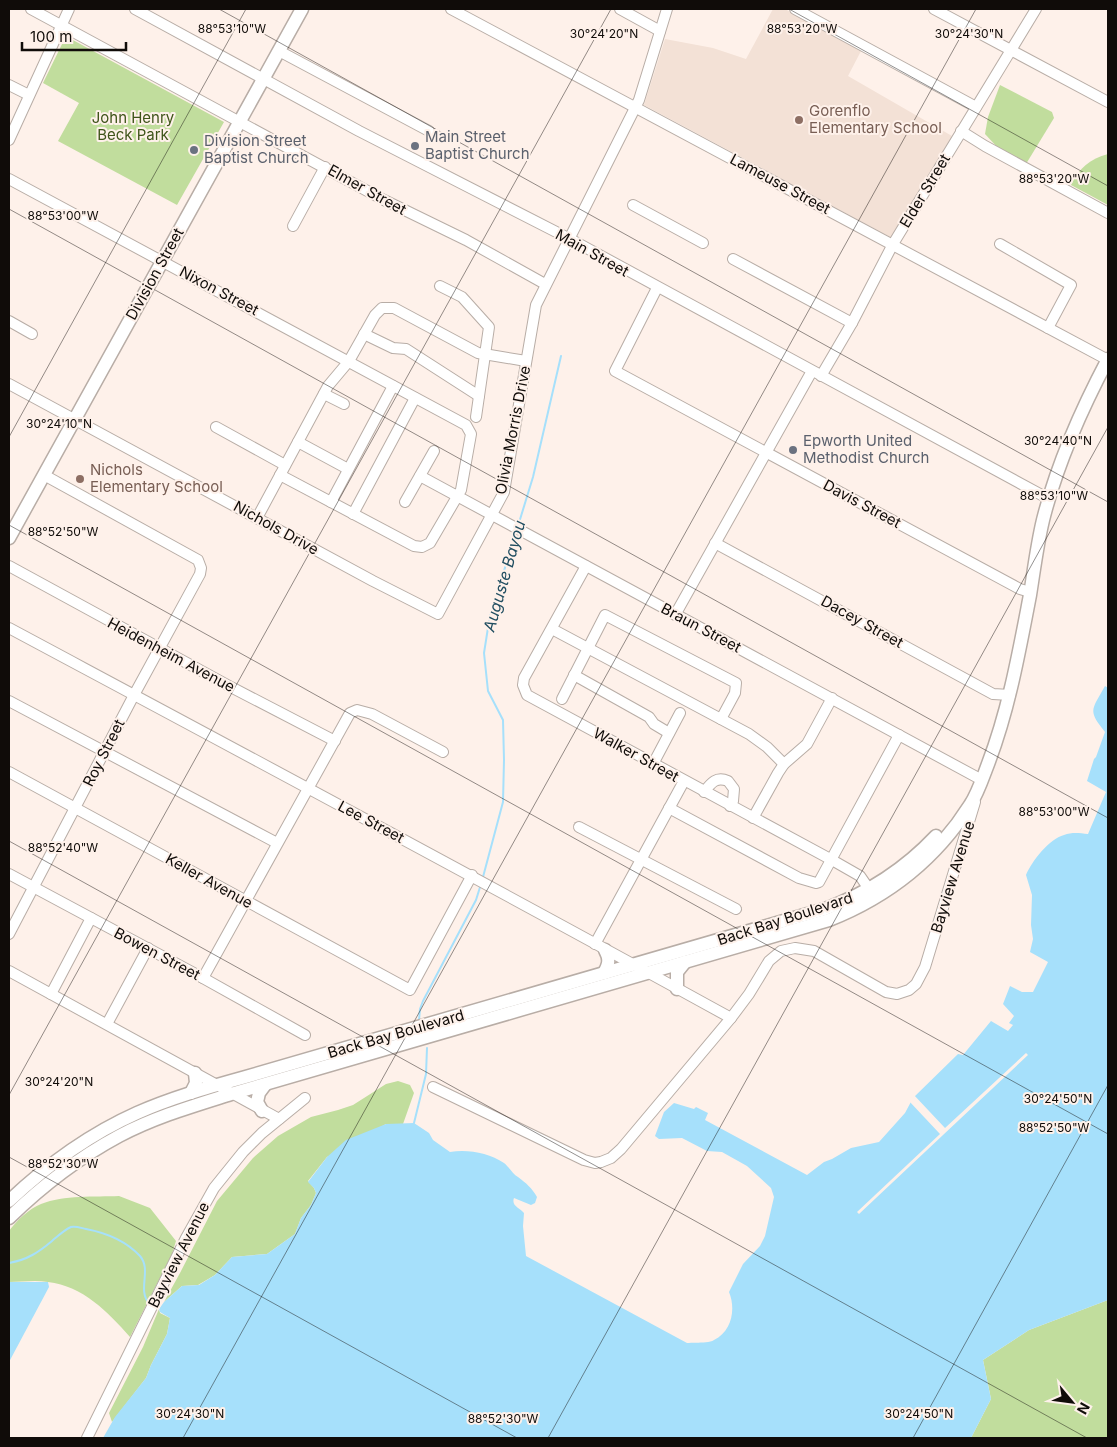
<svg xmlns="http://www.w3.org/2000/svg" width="1117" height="1447" viewBox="0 0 1117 1447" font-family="Inter,sans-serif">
	<rect width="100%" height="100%" fill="#fef1ea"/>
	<polygon fill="#f3e1d6" points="773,9 785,9 861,51 848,76 952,136 892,238 644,105 665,39 713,48 746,59"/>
	<g fill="#c1dd9d">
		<polygon points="71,39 224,122 177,205 58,141 79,103 43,83 64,40"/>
		<polygon points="1000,85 1052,112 1054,118 1026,164 998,148 985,134 988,117"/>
		<path d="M1108,154V205L1071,185C1079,168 1090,159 1108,154Z"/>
		<polygon points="398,1081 410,1085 414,1093 403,1124 386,1124 327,1157 308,1181 314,1188 316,1193 311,1205 301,1218 295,1234 267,1254 232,1257 215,1275 198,1285 182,1286 164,1302 180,1273 217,1201 253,1158 278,1136 311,1117 338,1110 353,1105 386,1084"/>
		<path d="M119,1196L150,1208L176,1241L172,1254L130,1337C108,1312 83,1286 48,1282C35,1280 21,1282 9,1282V1231C16,1221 30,1208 41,1204C64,1195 95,1197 119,1196Z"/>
		<polygon points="1108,1300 1108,1438 971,1438 991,1399 983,1360 1029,1330"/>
		<polygon points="159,1309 160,1313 170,1318 167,1334 151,1365 146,1378 112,1422 109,1413 143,1347"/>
	</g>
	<g fill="#a6e0fb">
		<path d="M1105,686L1108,688V1300L1029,1330L983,1360L991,1399L971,1438H103L115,1417L146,1378L151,1365L167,1334L170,1318L160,1312L159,1309L164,1302L182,1286L199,1285L215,1275L232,1257L267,1254L295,1234L301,1218L311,1205L316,1193L314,1188L308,1182L327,1157L346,1140L386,1124L414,1123L429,1133L433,1140L450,1152C468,1149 489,1153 504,1163C509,1167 513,1174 518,1177C526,1183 532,1188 537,1197L535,1203L531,1205L514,1198C511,1206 520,1208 524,1213L523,1226L526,1256L687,1343C694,1342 708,1344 714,1340C732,1331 736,1309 729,1292L743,1264L760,1246L765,1236L774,1197L771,1188L747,1166L722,1152L707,1151L682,1138L659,1139L655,1136L664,1112L674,1103L694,1109L696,1107L708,1113L705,1120L807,1175L824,1162L832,1159L851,1148L879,1142L905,1113L913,1098L958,1054L963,1055L991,1021L1008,1031L1013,1025L1009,1023L1014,1016L1003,1004L1010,986L1022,992H1033L1048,962L1030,952L1033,939L1031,925L1032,895L1026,875C1032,861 1049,839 1064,835C1072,832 1079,833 1088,834L1106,792L1087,781L1094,759L1096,757L1105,732C1087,710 1092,710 1105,686Z"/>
		<polygon points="9,1282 48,1282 49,1287 9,1362"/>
	</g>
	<polygon fill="#fef1ea" points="1026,1053 1028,1055 859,1214 857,1212 940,1134 909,1101 913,1094 945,1128"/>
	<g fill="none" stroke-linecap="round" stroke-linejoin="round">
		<g stroke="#a6e0fb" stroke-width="2">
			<polyline points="518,526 533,477 561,356"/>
			<polyline points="483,877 503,802 504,760 503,720 488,691 484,653 490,615 516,533"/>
			<polyline points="419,1020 420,1009 423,1001 476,900 481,884"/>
			<polyline points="414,1123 426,1074 427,1048"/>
			<path d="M9,1263C27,1260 39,1252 52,1241C58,1236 64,1230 71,1227C76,1226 81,1228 86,1229C107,1233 125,1240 140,1256C152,1270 137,1290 149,1303"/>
		</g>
		<defs>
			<g id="minor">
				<polyline points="31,9 384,200 466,240 545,284"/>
				<polyline points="135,9 359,131 570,239 1049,499"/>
				<polyline points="451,9 1108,360"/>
				<polyline points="620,9 660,31"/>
				<polyline points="795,9 976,107"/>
				<polyline points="934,9 1108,102"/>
				<polyline points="279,51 429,131"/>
				<polyline points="9,85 29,95"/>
				<polyline points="961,131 985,146 1108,213"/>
				<polyline points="9,140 69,9"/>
				<polyline points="9,179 466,425 471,434 461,490 430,543 422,547 414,546 280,475"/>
				<polyline points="633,205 703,243"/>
				<polyline points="293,226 325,167"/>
				<polyline points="1000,244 1071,285 1048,328"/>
				<polyline points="733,259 852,323"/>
				<polyline points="440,286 462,297 489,327 476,417"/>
				<polyline points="657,288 615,371 1020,589 1030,592"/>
				<polyline points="9,321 32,334"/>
				<polyline points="364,334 393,348 406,349 479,396"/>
				<polyline points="821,376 852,323 893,244 1036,9"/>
				<polyline points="9,384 373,581 438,614 504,492 536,305 639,100 667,9"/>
				<polyline points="324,394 344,404"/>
				<polyline points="216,427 285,465"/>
				<polyline points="298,442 348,469"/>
				<polyline points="420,476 982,780 980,786"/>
				<polyline points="331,502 393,386"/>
				<polyline points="405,502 434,451"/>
				<polyline points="353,514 415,398"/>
				<polyline points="257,518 328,386 349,361 375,315 382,308 394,308 478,353 526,361"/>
				<polyline points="715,543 993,694 1010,695"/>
				<polyline points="9,566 229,686 335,741"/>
				<polyline points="586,566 524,678 523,685 527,695 832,860 860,876 869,889"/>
				<polyline points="675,615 812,371"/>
				<path d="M9,628C250,757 492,886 731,1018"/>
				<polyline points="552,629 749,734 767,747 784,764"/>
				<polyline points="574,675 649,717 654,724 669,733"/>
				<polyline points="562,699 605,615 736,683 735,693 721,719"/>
				<polyline points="9,701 277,843"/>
				<polyline points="653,764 680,713"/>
				<polyline points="9,772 410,990 472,875"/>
				<path d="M704,792C711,783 716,776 728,781L734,789L733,801L730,806"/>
				<polyline points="669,808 799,878 816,883 819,882 899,735"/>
				<polyline points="753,818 778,773 784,764 807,744 832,698"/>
				<polyline points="579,827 736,909"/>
				<polyline points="9,874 203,978 305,1035"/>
				<polyline points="9,934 134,695 200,574 201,568 198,560 44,475"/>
				<polyline points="595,944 684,781"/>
				<polyline points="9,971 279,1119"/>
				<polyline points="203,978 350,713 357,710 372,714 443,752"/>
				<polyline points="51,994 91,918"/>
				<polyline points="107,1024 148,948"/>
				<polyline points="433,1087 584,1160 595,1163 601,1162 611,1158 621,1149 731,1018 749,994 769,961 781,951 795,948 814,951 886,992 897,994 909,990 916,984 925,967 975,802"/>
				<polyline points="87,1438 186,1238 214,1188 243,1152 262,1133 305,1098"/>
			</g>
			<g id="major">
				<polyline points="9,538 302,9"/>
				<path d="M604,973C609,964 610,959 605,950"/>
				<polyline points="677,989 677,972 685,962"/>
				<polyline points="191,1093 196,1083 195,1073"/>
				<polyline points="262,1111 257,1102 259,1093 265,1085"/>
				<path d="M9,1201C46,1166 90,1134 137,1113C171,1098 206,1088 242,1078L825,909C868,893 905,869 936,836"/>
				<path d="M9,1218C42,1186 78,1158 119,1136C155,1117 193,1106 231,1094L829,920C887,897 936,859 970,805C978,793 983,777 988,764C1009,709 1019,652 1030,595C1034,570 1037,545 1043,520C1057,464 1081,410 1108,359"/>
			</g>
		</defs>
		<use href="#minor" stroke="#b8ada6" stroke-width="12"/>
		<use href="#major" stroke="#b8ada6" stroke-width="15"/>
		<use href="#minor" stroke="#fff" stroke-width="10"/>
		<use href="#major" stroke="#fff" stroke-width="12"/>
	</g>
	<path fill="none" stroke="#100c09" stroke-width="1" stroke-opacity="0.45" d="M219,9L1108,502M789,9L1108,186M9,209L1108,818M9,437L246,9M9,525L1108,1134M9,841L1087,1438M9,1095L611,9M9,1157L517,1438M183,1438L976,9M548,1438L1108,427M913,1438L1108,1085"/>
	<g fill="#8d6e63" stroke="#fef1ea" stroke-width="2">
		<circle cx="799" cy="120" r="5"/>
		<circle cx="80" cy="479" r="5"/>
	</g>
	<g fill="#6b7280" stroke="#fef1ea" stroke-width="2">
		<circle cx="415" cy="146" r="5"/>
		<circle cx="194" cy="150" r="5"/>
		<circle cx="793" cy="450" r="5"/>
	</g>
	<g text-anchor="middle" stroke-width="4" stroke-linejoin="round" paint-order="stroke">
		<g font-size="15" fill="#785e54" stroke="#fef1ea" text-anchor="start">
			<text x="809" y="116">Gorenflo<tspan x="809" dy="17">Elementary School</tspan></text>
			<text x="90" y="475">Nichols<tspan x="90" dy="17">Elementary School</tspan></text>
		</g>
		<g font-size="15" fill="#3e5419" stroke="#fef1ea">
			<text x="133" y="123">John Henry<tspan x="133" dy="17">Beck Park</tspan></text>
		</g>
		<g font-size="15" fill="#5b616d" stroke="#fef1ea" text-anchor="start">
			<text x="425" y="142">Main Street<tspan x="425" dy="17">Baptist Church</tspan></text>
			<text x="204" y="146">Division Street<tspan x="204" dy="17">Baptist Church</tspan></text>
			<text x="803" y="446">Epworth United<tspan x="803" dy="17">Methodist Church</tspan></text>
		</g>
		<g font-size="15" fill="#100c09" stroke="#fef1ea">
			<text transform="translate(780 184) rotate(28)" y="5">Lameuse Street</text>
			<text transform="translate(367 190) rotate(29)" y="5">Elmer Street</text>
			<text transform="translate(925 191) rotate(-59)" y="5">Elder Street</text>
			<text transform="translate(592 253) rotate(29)" y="5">Main Street</text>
			<text transform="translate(155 274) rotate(-61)" y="5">Division Street</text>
			<text transform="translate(219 291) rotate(28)" y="5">Nixon Street</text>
			<text transform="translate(513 430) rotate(-79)" y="5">Olivia Morris Drive</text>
			<text transform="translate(862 504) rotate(28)" y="5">Davis Street</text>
			<text transform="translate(276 528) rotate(29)" y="5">Nichols Drive</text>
			<text transform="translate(862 622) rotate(29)" y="5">Dacey Street</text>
			<text transform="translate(701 628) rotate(28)" y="5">Braun Street</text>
			<text transform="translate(171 655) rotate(28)" y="5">Heidenheim Avenue</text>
			<text transform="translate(104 753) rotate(-63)" y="5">Roy Street</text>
			<text transform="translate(636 755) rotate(29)" y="5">Walker Street</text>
			<text transform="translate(371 822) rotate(28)" y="5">Lee Street</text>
			<text transform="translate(953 877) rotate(-73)" y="5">Bayview Avenue</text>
			<text transform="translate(209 881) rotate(29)" y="5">Keller Avenue</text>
			<text transform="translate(785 919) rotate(-18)" y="5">Back Bay Boulevard</text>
			<text transform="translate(157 954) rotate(28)" y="5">Bowen Street</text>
			<text transform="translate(396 1034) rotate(-16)" y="5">Back Bay Boulevard</text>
			<text transform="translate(179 1255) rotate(-63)" y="5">Bayview Avenue</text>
		</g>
		<g font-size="16" font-style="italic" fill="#214e61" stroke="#fef1ea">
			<text transform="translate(504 576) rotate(-74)" y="6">Auguste Bayou</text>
		</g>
	</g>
	<g font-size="12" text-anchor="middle" fill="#100c09" stroke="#fef1ea" stroke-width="4" stroke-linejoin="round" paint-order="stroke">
		<text x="232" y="33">88°53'10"W</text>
		<text x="802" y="33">88°53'20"W</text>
		<text x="604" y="38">30°24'20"N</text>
		<text x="969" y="38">30°24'30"N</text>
		<text x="1054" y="183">88°53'20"W</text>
		<text x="63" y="220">88°53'00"W</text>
		<text x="59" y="428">30°24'10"N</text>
		<text x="1058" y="445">30°24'40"N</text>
		<text x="1054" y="500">88°53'10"W</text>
		<text x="63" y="536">88°52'50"W</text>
		<text x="1054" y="816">88°53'00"W</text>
		<text x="63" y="852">88°52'40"W</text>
		<text x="59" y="1086">30°24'20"N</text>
		<text x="1058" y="1103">30°24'50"N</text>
		<text x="1054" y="1132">88°52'50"W</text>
		<text x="63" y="1168">88°52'30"W</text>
		<text x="190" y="1418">30°24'30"N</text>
		<text x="919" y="1418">30°24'50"N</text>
		<text x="503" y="1423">88°52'30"W</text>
	</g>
	<rect width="1117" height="1447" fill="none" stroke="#100c09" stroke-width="20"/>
	<g transform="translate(1072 1402) rotate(119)" stroke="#fef1ea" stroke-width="4" paint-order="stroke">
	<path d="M0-4L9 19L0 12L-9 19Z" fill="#100c09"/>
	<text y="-8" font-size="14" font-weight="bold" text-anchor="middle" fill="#100c09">N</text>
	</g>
	<path d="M22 42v8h104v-8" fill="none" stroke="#100c09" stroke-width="2.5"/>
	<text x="30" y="42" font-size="15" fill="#100c09" stroke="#fef1ea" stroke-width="4" paint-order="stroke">100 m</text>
</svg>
